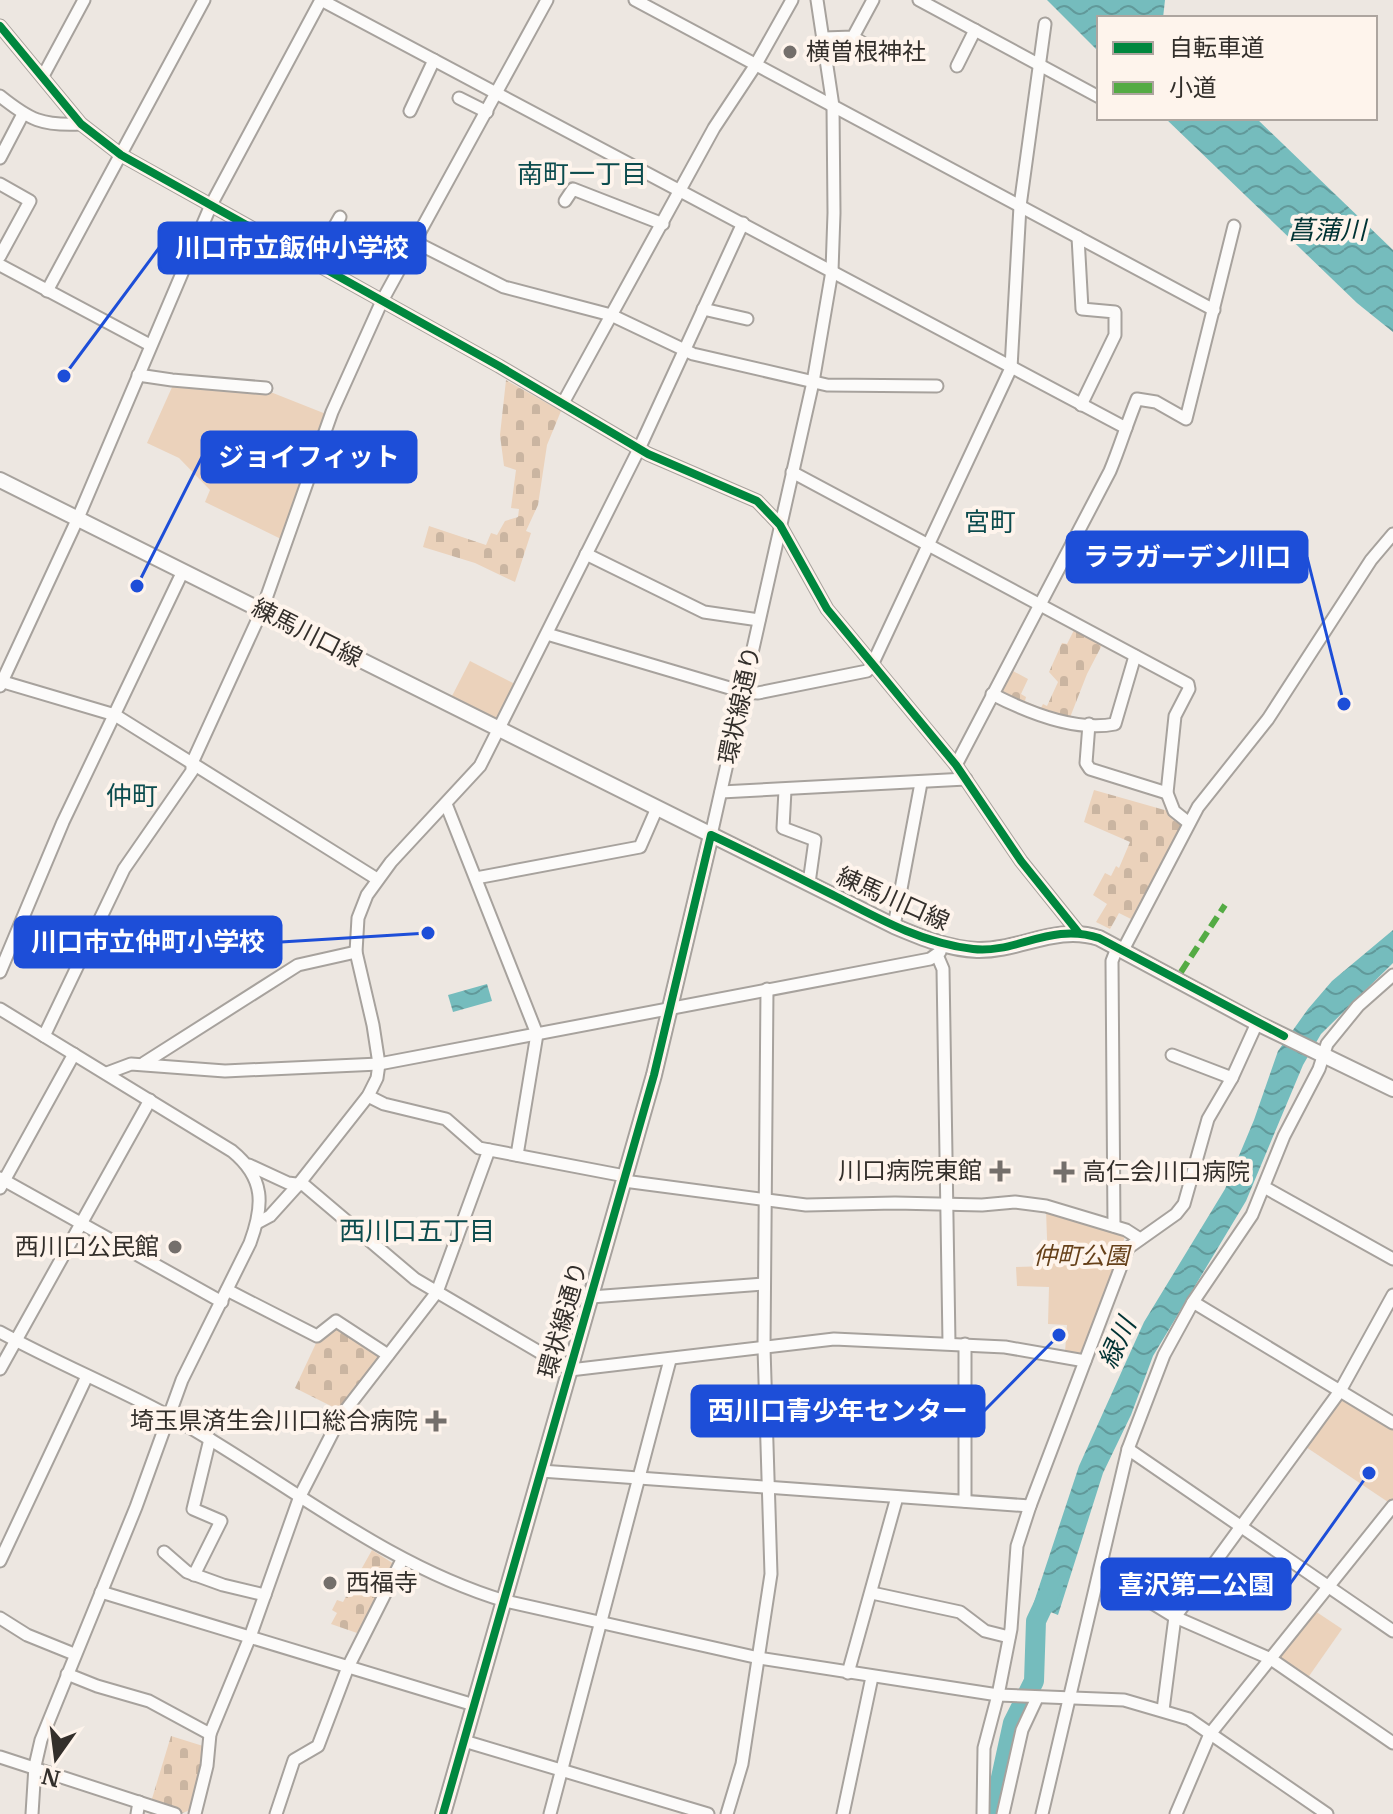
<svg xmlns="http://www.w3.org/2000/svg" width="1393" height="1814" viewBox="0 0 1393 1814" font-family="Merriweather,'Noto Sans JP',serif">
	<defs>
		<pattern id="cemetery-stones" width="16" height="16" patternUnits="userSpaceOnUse" patternTransform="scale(2)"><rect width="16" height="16" fill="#ebd2bb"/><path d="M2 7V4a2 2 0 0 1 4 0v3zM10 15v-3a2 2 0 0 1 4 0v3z" fill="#cab5a1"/></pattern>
		<pattern id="water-waves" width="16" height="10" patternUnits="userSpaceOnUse" patternTransform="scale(2)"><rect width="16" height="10" fill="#75bcbd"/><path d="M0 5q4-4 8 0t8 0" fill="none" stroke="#61999a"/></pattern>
	</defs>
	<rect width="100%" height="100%" fill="#ede7e1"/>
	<g fill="#ebd2bb">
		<polygon points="173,385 273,393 326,414 281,539 205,502 210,490 179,458 147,443"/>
		<polygon points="470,661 515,684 497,719 452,696"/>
		<polygon points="1046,1210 1126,1234 1083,1353 1065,1352 1067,1325 1048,1324 1049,1287 1017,1286 1016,1267 1048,1266"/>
		<polygon points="1339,1396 1393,1430 1393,1501 1391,1504 1303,1445"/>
		<polygon points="1315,1611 1342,1629 1307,1679 1278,1659"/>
	</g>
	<g fill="url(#cemetery-stones)">
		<polygon points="506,380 561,411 547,445 538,505 526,531 531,533 515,582 475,563 423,547 429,526 486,545 491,533 497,535 505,521 518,517 519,509 511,508 516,470 504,466 500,435"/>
		<polygon points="1074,630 1102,645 1087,674 1069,720 1028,708 1001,694 1013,671 1028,679 1021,694 1026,697 1025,701 1041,708 1043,704 1047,706 1058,682 1049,672 1062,643 1067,644"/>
		<polygon points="1094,790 1168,811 1173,820 1181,825 1131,919 1119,913 1110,929 1096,922 1107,904 1093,895 1105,873 1111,876 1116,866 1119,868 1130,842 1084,822"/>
		<polygon points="334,1326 381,1356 339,1410 295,1388 318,1339"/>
		<polygon points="372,1550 394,1564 357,1633 331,1624 337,1613 332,1610 337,1600 343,1602"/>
		<polygon points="171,1736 203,1746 202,1763 191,1810 182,1813 151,1802"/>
	</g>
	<g fill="url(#water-waves)">
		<polygon points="1047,0 1165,0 1163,18 1099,18 1099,52"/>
		<polygon points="1165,118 1256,118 1393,250 1393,332 1357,303"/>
		<polygon points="1393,930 1393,963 1321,1034 1303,1065 1246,1201 1153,1356 1131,1415 1103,1473 1058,1615 1033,1605 1079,1466 1144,1322 1225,1189 1254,1120 1278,1051 1308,1009 1332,981"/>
		<polygon points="487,984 492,1001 453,1012 448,995"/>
	</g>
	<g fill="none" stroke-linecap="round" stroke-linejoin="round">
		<polyline stroke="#75bcbd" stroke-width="20" points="993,1814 1013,1723 1034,1681 1036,1621 1053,1585"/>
		<defs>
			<g id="minor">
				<polyline points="321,0 1126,428"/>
				<polyline points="635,0 1214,310"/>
				<polyline points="919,0 1099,97"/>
				<polyline points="0,26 81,124 121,155 499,366 648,454 757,501 780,525 827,609 956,765 1021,861 1078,932"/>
				<polyline points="853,37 880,54"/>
				<polyline points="824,38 853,37 873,0"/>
				<polyline points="957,66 975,30"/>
				<polyline points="43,76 84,0"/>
				<path d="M0,96C30,120 42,126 81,124"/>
				<polyline points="459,98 487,112"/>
				<polyline points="410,111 434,60"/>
				<polyline points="0,158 23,114"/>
				<polyline points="0,184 30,201 0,256"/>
				<polyline points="565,201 573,189 663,224"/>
				<polyline points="1078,237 1082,309 1115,312 1115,335 1081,405"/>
				<polyline points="415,242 504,287 611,315 693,354 827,385 937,386"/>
				<polyline points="314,263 340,217"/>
				<polyline points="0,265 150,345"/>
				<polyline points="47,291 204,0"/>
				<polyline points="703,309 747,319"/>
				<polyline points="138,375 172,380 266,388"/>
				<polyline points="563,403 714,128 755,66 792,0"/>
				<polyline points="792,472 1188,684 1189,689 1175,716 1167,793 1174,811 1189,823"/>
				<polyline points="586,554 704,612 759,620"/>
				<polyline points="547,634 743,692 758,693 867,671 872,665 1011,368 1020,206 1045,24"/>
				<polyline points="0,681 115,715 377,879"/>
				<polyline points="0,686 78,518 211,205 321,0"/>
				<path d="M992,694C1027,712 1076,732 1115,724L1135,656"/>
				<polyline points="1089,724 1086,763 1090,769 1167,793"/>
				<path d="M956,765L1110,471C1120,447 1127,423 1137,399L1156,402L1186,419L1234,226"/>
				<polyline points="785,790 783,828 815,840 809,883"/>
				<polyline points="721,792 966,779"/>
				<polyline points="446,804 537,1034 517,1155"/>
				<polyline points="711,835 813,382 832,271 834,213 833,106 817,0"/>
				<polyline points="476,878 640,847 657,808"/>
				<polyline points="894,926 921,783"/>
				<polyline points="1123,950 1198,807 1268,719 1371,560 1393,534"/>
				<polyline points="937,955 943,969 949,1343"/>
				<polyline points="0,972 63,822 183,571"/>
				<path d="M0,1009L232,1151C265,1178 264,1205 250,1243L182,1380L136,1507L41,1740L35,1766L32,1814"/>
				<polyline points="44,1036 124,869 192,771 192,763 262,610 332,412 382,301 547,0"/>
				<polyline points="1172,1055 1232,1078"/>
				<polyline points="144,1063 298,965 356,952"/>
				<polyline points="107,1073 131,1064 225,1071 379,1064 930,959 940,952 942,944"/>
				<polyline points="368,1096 384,1104 446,1119 479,1148 625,1176"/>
				<polyline points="249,1165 288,1183 304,1185 415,1279 570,1370 834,1339 1005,1347 1085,1361"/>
				<polyline points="0,1178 222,1302"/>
				<polyline points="624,1181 806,1205 895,1203 982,1205 1015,1202 1046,1206 1126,1230 1140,1239"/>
				<polyline points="1264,1187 1393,1259"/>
				<polyline points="0,1188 74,1054"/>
				<polyline points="257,1223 270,1216 298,1185 368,1096 377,1078 379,1064 373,1025 356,952 358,918 367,895 391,862 480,766 639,449 743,223"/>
				<polyline points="1114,1226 1112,961 1117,948"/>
				<polyline points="227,1290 317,1336 336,1321 388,1355"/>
				<polyline points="591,1297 764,1284"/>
				<polyline points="1193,1302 1393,1423"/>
				<path d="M0,1332C68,1369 140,1397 206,1437C304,1496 395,1568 505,1601L759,1658L998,1695L1124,1700L1189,1719L1327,1814"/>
				<polyline points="965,1344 965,1501"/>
				<polyline points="0,1369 150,1100"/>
				<polyline points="1128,1449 1393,1631"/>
				<polyline points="541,1471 1030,1506"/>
				<polyline points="164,1552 187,1572 223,1585 265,1595"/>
				<polyline points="0,1561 87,1376"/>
				<polyline points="1100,1571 1175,1617 1271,1659 1393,1743"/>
				<polyline points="194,1575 221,1521 193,1509 210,1439"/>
				<polyline points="101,1592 474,1705"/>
				<polyline points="872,1593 960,1612 985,1631 1009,1637"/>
				<polyline points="0,1618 27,1635 74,1654"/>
				<polyline points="848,1673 897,1497"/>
				<polyline points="67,1674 97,1686 149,1701 210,1734"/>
				<polyline points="1163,1710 1175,1617 1340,1391 1393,1295"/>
				<polyline points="464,1741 708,1814"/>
				<polyline points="0,1757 175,1814"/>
				<polyline points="137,1814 139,1802"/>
				<polyline points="195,1814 207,1766 210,1734 250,1637 300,1496 341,1416 437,1292 489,1150"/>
				<polyline points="276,1814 294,1760 318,1746 348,1667 402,1560"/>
				<polyline points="550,1814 670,1360"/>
				<polyline points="727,1814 742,1764 771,1574 764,1348 767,989"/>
				<polyline points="843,1814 872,1677"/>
				<polyline points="983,1814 984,1748 998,1695 1011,1629 1017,1546 1030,1506 1128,1248 1176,1214 1184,1204 1208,1119 1232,1078 1257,1023"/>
				<polyline points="1003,1814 1022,1730 1037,1698"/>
				<polyline points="1042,1814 1128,1449 1164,1355 1193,1302 1252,1215 1284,1136 1319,1069 1327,1044 1358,1006 1393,975"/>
				<polyline points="1176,1814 1210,1734 1393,1506"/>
			</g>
			<g id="major">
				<path d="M0,480L894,926C920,937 948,949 977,950C1020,951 1056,924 1099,938L1257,1023L1393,1089"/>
				<polyline points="443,1814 654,1075 711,835"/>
			</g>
		</defs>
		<use href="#minor" stroke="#a7a29d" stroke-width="15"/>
		<use href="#major" stroke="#a7a29d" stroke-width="18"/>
		<use href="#minor" stroke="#fcfbfa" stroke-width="11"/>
		<use href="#major" stroke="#fcfbfa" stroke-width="14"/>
		<polyline stroke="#54ab44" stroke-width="6" stroke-dasharray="12 6" stroke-linecap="butt" points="1181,972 1225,905"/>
		<defs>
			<g id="cycleway">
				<polyline points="0,26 81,124 121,155 499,366 648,454 757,501 780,525 827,609 956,765 1021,861 1078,932"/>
				<path d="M443,1814L654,1075L711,835C754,855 795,876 837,897C881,920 923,943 973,949C1016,954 1051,922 1099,938L1284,1036"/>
			</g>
		</defs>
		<use href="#cycleway" stroke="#fef4ec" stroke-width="13"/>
		<use href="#cycleway" stroke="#00873e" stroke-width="8"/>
	</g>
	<g fill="#746f6b" stroke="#fef4ec" stroke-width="3">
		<circle cx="790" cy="52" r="8"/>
		<path d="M996 1159h8v8h8v8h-8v8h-8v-8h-8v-8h8z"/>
		<path d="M1060 1160h8v8h8v8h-8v8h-8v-8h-8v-8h8z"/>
		<circle cx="175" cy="1247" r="8"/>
		<path d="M432 1409h8v8h8v8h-8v8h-8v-8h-8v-8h8z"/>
		<circle cx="330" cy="1583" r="8"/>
	</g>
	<g text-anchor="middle" stroke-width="8" stroke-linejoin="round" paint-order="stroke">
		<g font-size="24" fill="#332f2b" stroke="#fef4ec" text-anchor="start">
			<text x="806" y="60">横曽根神社</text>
			<text x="982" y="1179" text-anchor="end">川口病院東館</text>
			<text x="1082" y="1180">高仁会川口病院</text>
			<text x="159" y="1255" text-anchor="end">西川口公民館</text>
			<text x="418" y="1429" text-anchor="end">埼玉県済生会川口総合病院</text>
			<text x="346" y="1591">西福寺</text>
		</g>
		<g font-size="24" fill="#332f2b" stroke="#fef4ec">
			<text transform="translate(307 633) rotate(27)" y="8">練馬川口線</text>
			<text transform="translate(740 705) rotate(-78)" y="8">環状線通り</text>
			<text transform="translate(893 899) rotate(24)" y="8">練馬川口線</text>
			<text transform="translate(563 1320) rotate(-74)" y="8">環状線通り</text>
		</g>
		<g font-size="24" font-style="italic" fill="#66411a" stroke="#fef4ec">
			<text x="1081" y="1264">仲町公園</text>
		</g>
		<g font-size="26" fill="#0c4c4e" stroke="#fef4ec">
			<text x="582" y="183">南町一丁目</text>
			<text x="990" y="531">宮町</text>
			<text x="132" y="805">仲町</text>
			<text x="417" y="1240">西川口五丁目</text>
		</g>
		<g font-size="26" font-style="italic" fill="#003334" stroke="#fef4ec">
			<text x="1327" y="239">菖蒲川</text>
			<text transform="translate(1117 1343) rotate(-65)" y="9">緑川</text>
		</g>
	</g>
	<path fill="none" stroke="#1d4ed8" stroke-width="3" d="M64 376L159 248M137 586L202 457M1344 704L1307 557M428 933L281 942M1059 1335L984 1411M1369 1473L1290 1584"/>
	<g fill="#1d4ed8" stroke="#fef4ec" stroke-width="3">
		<circle cx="64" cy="376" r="8"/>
		<circle cx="137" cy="586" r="8"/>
		<circle cx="1344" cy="704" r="8"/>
		<circle cx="428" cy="933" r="8"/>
		<circle cx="1059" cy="1335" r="8"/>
		<circle cx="1369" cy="1473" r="8"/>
	</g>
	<g fill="#1d4ed8" stroke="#1d4ed8" stroke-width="3">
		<rect x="159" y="223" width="266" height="50" rx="8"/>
		<rect x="202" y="432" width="214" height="50" rx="8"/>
		<rect x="1067" y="532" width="240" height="50" rx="8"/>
		<rect x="15" y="917" width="266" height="50" rx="8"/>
		<rect x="692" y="1386" width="292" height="50" rx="8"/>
		<rect x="1102" y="1559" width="188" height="50" rx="8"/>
	</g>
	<g font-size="26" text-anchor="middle" font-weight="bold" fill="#fff">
		<text x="292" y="257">川口市立飯仲小学校</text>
		<text x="309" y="466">ジョイフィット</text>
		<text x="1187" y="566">ララガーデン川口</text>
		<text x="148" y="951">川口市立仲町小学校</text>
		<text x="838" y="1420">西川口青少年センター</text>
		<text x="1196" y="1594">喜沢第二公園</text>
	</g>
	<rect x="1097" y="16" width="280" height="104" fill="#fef4ec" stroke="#ada59f" stroke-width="2"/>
	<rect x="1113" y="42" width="40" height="12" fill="#00873e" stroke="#ada59f" stroke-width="2"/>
	<text x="1169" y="56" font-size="24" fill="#332f2b">自転車道</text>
	<rect x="1113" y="82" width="40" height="12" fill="#54ab44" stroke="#ada59f" stroke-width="2"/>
	<text x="1169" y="96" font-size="24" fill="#332f2b">小道</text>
	<g transform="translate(56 1758) rotate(194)" stroke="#fef4ec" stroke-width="6" paint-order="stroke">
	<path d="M0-6L14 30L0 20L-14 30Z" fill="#332f2b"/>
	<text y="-12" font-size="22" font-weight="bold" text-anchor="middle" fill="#332f2b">N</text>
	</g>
</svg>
